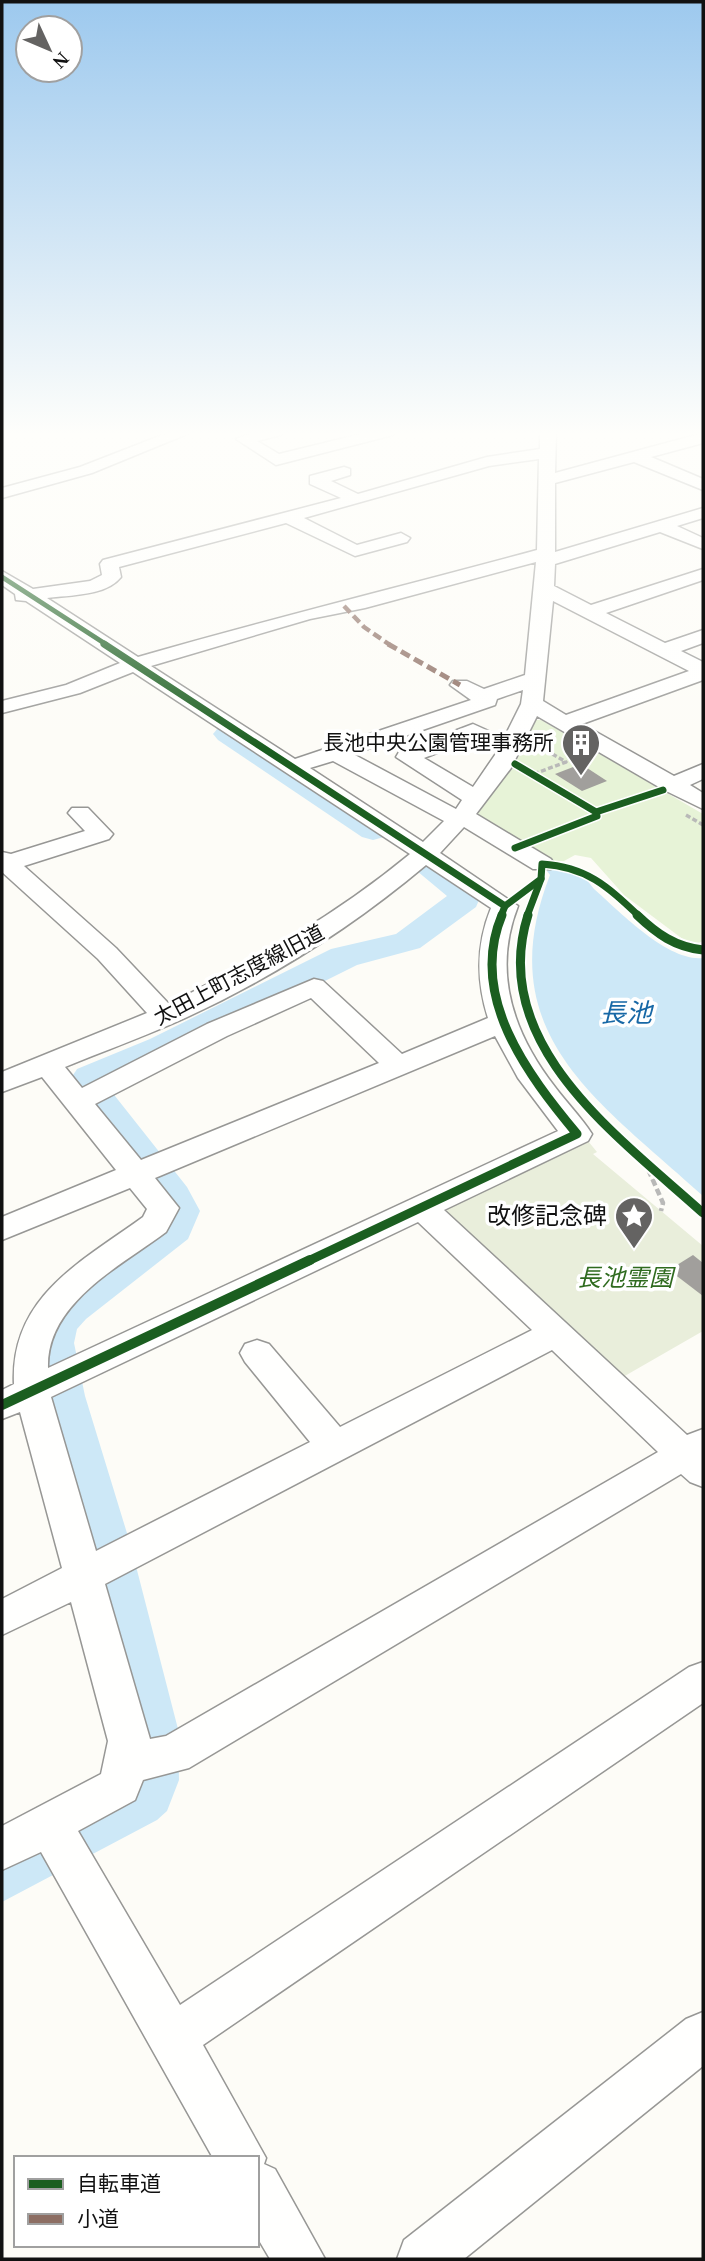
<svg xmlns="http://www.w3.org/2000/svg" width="705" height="2261" viewBox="0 0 705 2261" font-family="'Times New Roman','Noto Sans JP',serif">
	<rect width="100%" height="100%" fill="#fdfcf7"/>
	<polygon fill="#e7f3d7" points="536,720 541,720 703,814 703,941 692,946 624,895 591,858 575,855 564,861 541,861 474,819 515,764"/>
	<polygon fill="#e9eedb" points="588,1141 597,1152 593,1154 703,1246 703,1331 623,1377 444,1216 448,1205"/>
	<path fill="#cde8f7" d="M553,868C561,874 570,869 579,873C584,876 590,884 594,889C619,911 668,962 703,958V1196C599,1101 488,1034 550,875L547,871Z"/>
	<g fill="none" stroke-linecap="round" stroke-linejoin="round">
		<g fill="#cde8f7" fill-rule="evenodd">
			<polygon points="228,725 238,728 384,823 389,830 384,837 373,840 362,837 218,740 213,734 218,728"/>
			<path d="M428,856C447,861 471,877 482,893L476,907L420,948L357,965L176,1055L110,1084L115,1096L187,1187L200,1211L188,1239L86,1319L77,1329L74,1343L85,1396L130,1543L178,1729L179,1780L167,1811L157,1820L2,1902V1840L121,1775L122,1729L78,1543L37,1396L28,1343L33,1323L54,1295L155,1220L158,1211C141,1177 75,1116 71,1084C70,1078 74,1074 77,1069L150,1039L331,949L396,934L447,896L411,866L416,859Z"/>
		</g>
	</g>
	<g fill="#a19f9c">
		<polygon points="581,764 607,781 582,791 555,774"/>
		<polygon points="693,1255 703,1263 703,1296 669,1270"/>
	</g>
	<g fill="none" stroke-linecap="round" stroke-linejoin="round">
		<defs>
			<g id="minor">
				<polygon points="170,432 192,432 92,473 2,498 2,488 80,467"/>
				<polygon points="255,432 283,432 281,435 257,441 279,454 369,432 395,432 393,435 276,465 236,439"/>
				<path d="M540,432H556L555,473L703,433V443L651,457L703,479V490L634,462L555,483V552L703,508V518L677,526L703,538V549L660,532L555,564L554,586L591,605L703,569V580L606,613L665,643L703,630V643L681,651L703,662V680L582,724L674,776L703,764V779L690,785L703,793V809L664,790L537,716L511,768L476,814L551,859L554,864L551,869H533L464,827L440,853L518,906C492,972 513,1033 555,1087C567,1103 581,1117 592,1134L588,1141L444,1210L687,1435L703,1429V1487L690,1482L681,1474L189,1768L143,1780L135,1800L78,1831L180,2005L689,1667L703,1662V1703L203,2045L266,2158L264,2164L275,2169L325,2259H270L257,2237V2158H213L41,1852L2,1870V1826L101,1774L108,1741L71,1602L2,1635V1599L62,1568L20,1412L2,1419V1390L14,1384C10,1297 81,1262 143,1217L147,1209L130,1188L2,1240V1217L116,1170L42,1077L2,1092V1072L147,1013L98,959L2,872V852L11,854L85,831L68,813L72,808H88L113,834L109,839L24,866L116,948L169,1004C255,961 335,916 410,854L133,672L80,693L2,713V701L66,685L120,663L26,601L16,600L15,594L2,585V571L33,589L90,581L102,575L100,564L103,560L341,498L310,484V476L344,467L350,469V475L331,481L358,494L487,457L540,449ZM539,459L537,550C404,586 270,619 138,657L47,598C70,595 106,596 121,577L119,567L286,523L355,556L407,542L410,538L401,533L357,545L304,518L489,466ZM536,562L525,675L484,689L467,681H453L450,685L471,700L295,759L151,666L310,619L365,608ZM553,601L689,671L566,715L543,701ZM523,690L521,704L504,738L473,724L399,752L396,757L462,800L456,809L353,754L495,705L497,699ZM472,739L497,752L473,787L424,758ZM333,761L444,821L423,842L310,768ZM426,865L491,908C476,945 476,980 488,1018L402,1054L323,981L314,979L207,1024L82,1088L65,1067C101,1052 138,1039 174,1023C264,983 350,929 426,865ZM311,998L379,1063L141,1160L95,1104L227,1036ZM495,1036L518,1078L558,1131L48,1368C46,1303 121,1266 166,1232L179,1208L155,1178ZM418,1222L532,1330L340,1427L269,1344L257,1340L245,1344L240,1353L245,1362L310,1442L96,1551L51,1397ZM552,1350L658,1452L166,1736L150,1739L105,1584Z"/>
				<polygon points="703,2012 703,2066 464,2259 397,2259 404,2240 686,2019"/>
			</g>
		</defs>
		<use href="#minor" stroke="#979795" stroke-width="3"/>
		<g stroke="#b9b9b8" stroke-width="3.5" stroke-dasharray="5 2.5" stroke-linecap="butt">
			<polyline points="522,768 596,812"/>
			<polyline points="534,774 566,762 537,745"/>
			<polyline points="686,815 703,825"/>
			<polyline points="537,839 597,816 596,812 653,794"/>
			<polyline points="520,895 537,880"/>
			<polyline points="529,907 540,880"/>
		</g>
		<g stroke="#b9b9b8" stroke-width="4.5" stroke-dasharray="7 3.5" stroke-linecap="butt">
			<polyline points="576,1092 703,1213"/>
			<polyline points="644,1160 663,1203 661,1211"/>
		</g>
		<use href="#minor" fill="#fffffe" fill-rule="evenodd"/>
		<polyline stroke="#8d6e63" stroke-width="4.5" stroke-dasharray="9 4.5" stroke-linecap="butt" points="344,606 364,627 390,645"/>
		<polyline stroke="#8d6e63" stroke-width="5" stroke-dasharray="10 5" stroke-linecap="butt" points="388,644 460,685"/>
		<defs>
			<polyline id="cycleway-far3" points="2,577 107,645"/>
			<g id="cycleway-far2">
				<polyline points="104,644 505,906 501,916"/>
				<polyline points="515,764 596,812"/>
				<polyline points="515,848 597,816 596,812 663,790"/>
				<path d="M505,906L541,879L542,864C587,867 607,886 639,916"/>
				<polyline points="527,916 541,879"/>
			</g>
			<g id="cycleway-far1">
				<path d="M528,915C487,1044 619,1137 703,1213"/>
				<path d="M637,915C657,934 675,947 703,950"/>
				<path d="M306,1262L577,1134C527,1074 468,996 502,915"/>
			</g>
			<polyline id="cycleway" points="2,1405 310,1260"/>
		</defs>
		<use href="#cycleway-far3" stroke="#fff" stroke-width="8"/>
		<use href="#cycleway-far2" stroke="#fff" stroke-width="10"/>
		<use href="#cycleway-far1" stroke="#fff" stroke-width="13"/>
		<use href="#cycleway" stroke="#fff" stroke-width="15"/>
		<use href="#cycleway-far3" stroke="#1b5e20" stroke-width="5"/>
		<use href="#cycleway-far2" stroke="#1b5e20" stroke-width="7"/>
		<use href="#cycleway-far1" stroke="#1b5e20" stroke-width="9"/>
		<use href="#cycleway" stroke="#1b5e20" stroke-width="10"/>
	</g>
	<linearGradient id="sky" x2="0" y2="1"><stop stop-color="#9dc9ee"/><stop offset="0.58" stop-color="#fefefb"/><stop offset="1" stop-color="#fefefb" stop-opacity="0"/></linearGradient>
	<rect width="705" height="748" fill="url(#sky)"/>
	<defs>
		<symbol id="building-pin" viewBox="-11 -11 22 30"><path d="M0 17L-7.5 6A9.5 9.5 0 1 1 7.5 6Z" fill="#646362" stroke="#fff"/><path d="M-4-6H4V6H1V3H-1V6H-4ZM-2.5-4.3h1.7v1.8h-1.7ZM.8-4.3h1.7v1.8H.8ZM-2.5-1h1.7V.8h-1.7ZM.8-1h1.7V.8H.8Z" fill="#fff"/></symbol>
		<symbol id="sight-pin" viewBox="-11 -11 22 30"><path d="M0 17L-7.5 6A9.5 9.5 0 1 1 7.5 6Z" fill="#646362" stroke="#fff"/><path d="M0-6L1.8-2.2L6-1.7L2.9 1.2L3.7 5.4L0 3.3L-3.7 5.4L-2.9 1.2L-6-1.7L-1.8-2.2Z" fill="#fff"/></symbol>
	</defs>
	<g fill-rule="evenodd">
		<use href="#building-pin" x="559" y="721" width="44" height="60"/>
		<use href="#sight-pin" x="612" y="1194" width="44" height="60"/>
	</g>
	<g text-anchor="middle" stroke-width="7" stroke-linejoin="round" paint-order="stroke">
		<g font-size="21" fill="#111" stroke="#fff" text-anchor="end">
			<text x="554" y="750">長池中央公園管理事務所</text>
		</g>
		<g font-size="21" fill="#111" stroke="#fff">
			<text transform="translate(239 975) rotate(-28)" y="7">太田上町志度線旧道</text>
		</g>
		<g font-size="24" fill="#111" stroke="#fff" text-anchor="end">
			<text x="607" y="1224">改修記念碑</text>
		</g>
		<g font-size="24" font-style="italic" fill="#2f6b1f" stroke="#fff">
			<text x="625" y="1286">長池霊園</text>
		</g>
		<g font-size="26" font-style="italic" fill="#1768a6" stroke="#fff">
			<text x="626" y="1022">長池</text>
		</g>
	</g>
	<rect width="705" height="2261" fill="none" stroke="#111111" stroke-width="7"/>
	<rect x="14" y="2156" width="245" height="91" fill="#ffffff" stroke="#a0a0a0" stroke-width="2"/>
	<rect x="28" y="2179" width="35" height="10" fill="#1b5e20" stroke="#a0a0a0" stroke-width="2"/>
	<text x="77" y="2191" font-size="21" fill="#111111">自転車道</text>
	<rect x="28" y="2214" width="35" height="10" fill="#8d6e63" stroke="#a0a0a0" stroke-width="2"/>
	<text x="77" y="2226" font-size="21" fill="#111111">小道</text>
	<g transform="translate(49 49) rotate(134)"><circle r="33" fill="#ffffff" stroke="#a0a0a0" stroke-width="2"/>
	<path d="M0-5L12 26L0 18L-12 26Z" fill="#646362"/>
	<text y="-10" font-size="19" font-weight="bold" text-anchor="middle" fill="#111111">N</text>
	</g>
</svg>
